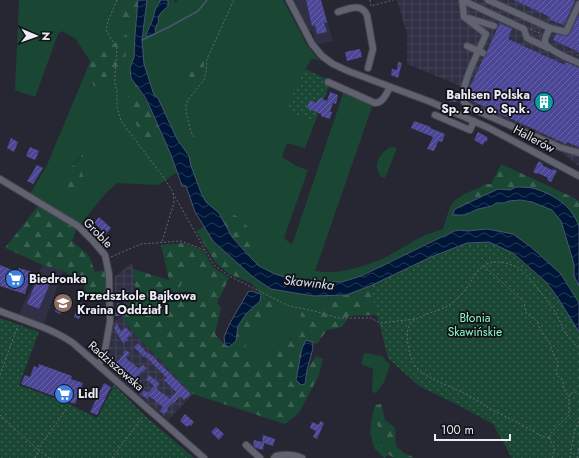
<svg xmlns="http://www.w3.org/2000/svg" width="579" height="458" viewBox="0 0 579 458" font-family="Jost,sans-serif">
	<defs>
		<pattern id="industrial-grid" width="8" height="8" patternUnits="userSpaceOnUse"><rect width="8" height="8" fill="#2f3043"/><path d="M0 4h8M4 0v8" fill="none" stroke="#434456"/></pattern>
		<pattern id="forest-firs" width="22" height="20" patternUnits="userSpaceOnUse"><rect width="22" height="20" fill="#1a4733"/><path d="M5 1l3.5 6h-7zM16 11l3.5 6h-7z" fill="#3b6251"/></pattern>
		<pattern id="park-dots" width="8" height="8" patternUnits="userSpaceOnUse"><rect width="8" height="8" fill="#1a4733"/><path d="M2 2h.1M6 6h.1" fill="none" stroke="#3b6251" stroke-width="1.8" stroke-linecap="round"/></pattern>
		<pattern id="water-waves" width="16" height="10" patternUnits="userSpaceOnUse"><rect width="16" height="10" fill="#001638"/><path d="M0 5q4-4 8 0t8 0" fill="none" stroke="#253855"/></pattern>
		<pattern id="building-hatch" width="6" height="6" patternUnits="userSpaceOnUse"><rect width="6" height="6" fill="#4b4796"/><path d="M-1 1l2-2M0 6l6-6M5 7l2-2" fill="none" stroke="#6562a5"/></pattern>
	</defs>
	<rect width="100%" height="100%" fill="#272734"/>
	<g fill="#2f3043">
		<polygon points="292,0 321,0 333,41 316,45 313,32 307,30"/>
		<polygon points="43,265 63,271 44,323 18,315"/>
	</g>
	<g fill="url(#industrial-grid)">
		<polygon points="397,0 579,0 579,166 561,152 468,108 462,103 461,86 407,64 407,34"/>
		<polygon points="132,263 136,292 125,321 134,333 193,394 168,420 105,365 114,322 124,315 124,302 115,299 114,277"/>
	</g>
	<g fill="#1a4733" fill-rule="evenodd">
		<path d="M19,0H120L115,20L136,19L135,35L134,57L130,68L131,78L136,85L124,103L150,147L162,134L171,155L177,172L158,185L117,183L105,194L80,225L58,210L30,194L47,165L88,67L94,87L127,35L90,61L76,39L62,31L58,34L35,97L15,90ZM82,154V173L85,183L69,170Z"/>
		<path d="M147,0H160V2L156,7L151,23L146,34L155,33V28L159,21L158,20L157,18L159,16L161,11L165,9L168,6V0H174L175,3L178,0H283L307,45L319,60L312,59L305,69L287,110L315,122L305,148L287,143L282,157L298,167L308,170L284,238L292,245L344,91L373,104L315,271C338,275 363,267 384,258C398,251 411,242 425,235C431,233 437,231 443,229L449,210L453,202L455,209L452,215H465L478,209L492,206L496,203H504L509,201L520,200L532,202L552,210L561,221L574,264V276L579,286V303L561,274L531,247L513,234L487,229L467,231L460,230L454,231L361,276L342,282H332L321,284L292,279L275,274L259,266L250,257L259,242L223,207L219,213L206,202L202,195L191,166L189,156L177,139L158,98L154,95L144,64L142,40Z"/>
		<path d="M391,147L397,148L385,178L380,176C379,173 377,169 377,166C377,158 384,150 391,147Z"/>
		<polygon points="191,262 200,275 211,282 198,310 177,294"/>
		<polygon points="253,277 271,289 313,296 329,296 327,311 301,335 292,340 284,335 276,349 261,358 244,353 247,338 265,314 278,303 261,294 251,283"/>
		<polygon points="364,353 382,356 390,365 384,382 376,393 372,392 373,369 361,364"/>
		<polygon points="372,417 379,428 381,446 389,455 384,458 374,448 370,432"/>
	</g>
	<g fill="url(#forest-firs)" fill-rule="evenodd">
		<polygon points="120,0 138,0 136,19 115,20"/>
		<polygon points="127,34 125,62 94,87 88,67 90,61"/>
		<path d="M198,59L204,60C204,75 204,76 195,88L187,84V74Z"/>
		<path d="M136,85C147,101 155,117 162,134L150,147L123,103Z"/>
		<polygon points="83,154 82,173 85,183 73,193 67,187 69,170"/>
		<polygon points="501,164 570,196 579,201 579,227 578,223 569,209 554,196 516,187 510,190 498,189 455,209 453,202 464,194 479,188 485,184 491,184"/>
		<polygon points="39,205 77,228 72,241 89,256 95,272 105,270 106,276 107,297 87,301 84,283 63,271 43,265 5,248"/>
		<polygon points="223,207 242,220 259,242 250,257 232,237 219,213"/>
		<polygon points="204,227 213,241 253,277 251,283 229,274 215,262 196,231"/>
		<path d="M182,243L192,246L204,251L213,267L229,278L217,303L221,308L215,334L225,345L236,341L238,326L246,314L260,301L261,294L278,303L265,314L247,338L244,353L261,358L276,349L284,335L292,340L301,335V313L315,308L327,311L329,296L346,295L431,257L391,319L373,315L349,316L342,327L327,330L317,344L306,340L305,384L307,370L316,356L323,359L319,375L299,413L285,424L193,394L134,333L124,320L129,294L136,292L133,269L169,280L161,245ZM191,262L200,275L211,282L198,310L177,294Z"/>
		<polygon points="381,404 385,420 395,428 396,446 404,453 415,458 394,458 389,455 381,446 379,428 372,417 375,405"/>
	</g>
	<g fill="url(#park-dots)">
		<polygon points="305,69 331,81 315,122 286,110"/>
		<polygon points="489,242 513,253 547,283 558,298 579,332 579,458 512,458 493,424 458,405 419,386 388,358 370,286 431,257 467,243"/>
		<polygon points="0,318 39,332 19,385 67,403 97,418 114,385 143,414 194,458 0,458"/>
	</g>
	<g fill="url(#water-waves)" stroke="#465670">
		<polygon points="138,0 147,0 142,40 144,64 154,95 158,98 177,139 189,156 191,166 202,195 206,202 219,213 232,237 250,257 259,266 275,274 292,279 320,284 332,282 342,282 361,276 454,231 460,230 467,231 487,229 513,234 531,247 561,274 579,303 579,332 558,298 547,283 513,253 489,242 467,243 431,257 370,286 346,295 313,296 271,289 253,277 213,241 195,212 186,186 182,186 171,155 153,114 145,97 131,78 130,68 134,57 135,35"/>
		<path d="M160,0H168V6C164,10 158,14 158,20L159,21L155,29L156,33L150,36H147L146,34C148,30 150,26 152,21C155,13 154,9 160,2Z"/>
		<path d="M516,187C521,187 527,187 532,188C552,193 573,206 579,227V286L574,276V264L561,221L552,210L532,202L520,200L509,201L504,203H496L492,206L478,209L465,215H452L455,209L498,189L510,190Z"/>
		<polygon points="251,291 261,294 260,301 246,314 238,326 236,341 229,347 225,345 224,337 230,323 248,292"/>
		<polygon points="306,340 312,342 313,348 307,370 305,384 301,385 296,380 302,348"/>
	</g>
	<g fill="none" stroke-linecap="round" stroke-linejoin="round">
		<g stroke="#465670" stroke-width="1.5">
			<polyline points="142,40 169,27 198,11 207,0"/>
			<polyline points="286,458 288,458"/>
		</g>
	</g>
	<g fill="url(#building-hatch)">
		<polygon points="306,0 321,0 327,22 324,23 327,32 317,34 315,25 312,26"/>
		<polygon points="514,0 575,0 565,23 564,23 563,25 549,19 550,17"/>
		<polygon points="579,15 579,52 553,40 556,34 565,36 569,35"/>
		<polygon points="500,23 512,29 508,39 565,65 566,62 579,68 579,147 567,142 566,144 468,99 468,94 470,85 471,85 484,57 487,55 487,51"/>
		<polygon points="360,49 362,57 347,61 345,52"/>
		<polygon points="398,62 402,63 398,78 391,75 392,69 397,70"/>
		<polygon points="330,92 338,95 336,104 333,103 330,112 332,112 330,119 321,116 321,114 307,108 310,100 316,103 320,98 327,101"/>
		<polygon points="447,93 459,95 458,102 456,101 456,102 446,101"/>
		<polygon points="414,121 431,127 430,128 445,134 442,142 439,141 438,142 434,151 427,149 433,137 411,128"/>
		<polygon points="478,132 487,137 487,138 488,139 486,142 485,141 483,145 474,140"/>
		<polygon points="11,138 18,142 14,152 7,148"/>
		<polygon points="30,147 39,151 35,160 26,156"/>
		<polygon points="539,161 543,164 542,165 552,170 553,169 557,171 551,182 547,180 548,178 538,173 537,174 533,172"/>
		<polygon points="37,165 43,168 33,184 27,181"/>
		<polygon points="99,217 111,228 106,234 94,223"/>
		<polygon points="0,265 17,272 19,268 32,272 25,294 0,286"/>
		<polygon points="38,277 40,278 40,277 49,281 48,282 50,283 39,309 27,304"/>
		<polygon points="59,300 65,302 61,314 55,312"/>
		<polygon points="80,303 85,304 79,319 74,317"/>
		<polygon points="117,303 123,304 121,311 124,311 123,316 115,316"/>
		<polygon points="117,324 121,331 126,327 132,335 127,338 128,340 123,343 114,328 114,327"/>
		<polygon points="138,343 148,354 149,353 191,394 184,400 180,396 174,403 173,402 167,409 168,410 164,414 160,411 163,407 149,396 147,399 141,394 144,390 148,393 154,386 146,379 149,375 160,384 157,387 157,389 169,398 170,399 176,392 164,380 167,378 145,356 144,357 134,347"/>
		<polygon points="126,350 130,353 126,357 127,359 138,368 139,368 143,365 147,368 143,372 142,371 136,379 137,379 133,384 129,380 132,376 119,365 116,368 112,365 116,361 117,362 124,354 123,353"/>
		<polygon points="39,364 72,376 71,379 83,383 75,404 21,384 25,375 30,377 34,366 38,368"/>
		<polygon points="104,383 111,387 97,415 90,412"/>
		<polygon points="185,414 194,422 191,426 189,425 187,427 180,421"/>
		<polygon points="320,421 324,423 317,439 313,437 316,431 310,428 312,422 319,425"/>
		<polygon points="216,427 224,434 219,440 211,432"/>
		<polygon points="263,435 275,439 273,446 264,443 263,450 256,448 253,445 254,440 262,442"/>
	</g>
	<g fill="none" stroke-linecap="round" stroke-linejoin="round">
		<defs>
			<g id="minor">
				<polyline points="289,0 312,44 322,56 333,64 348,71 431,102 489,128 579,176"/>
				<path d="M462,0L464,17L486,34C481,47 458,89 464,102C466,105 469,106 471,108L559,147L579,153"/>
				<polyline points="462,0 524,29 527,38 548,48"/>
				<path d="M488,0L550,28C548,32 544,38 545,43C548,50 572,60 579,63"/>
				<path d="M338,12C348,9 361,2 367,15L373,49L368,68"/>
				<polyline points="469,18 494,26"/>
				<polyline points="550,28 566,32 579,4"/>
				<polyline points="467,46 483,53"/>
				<path d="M328,82L375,103C383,103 386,94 390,87"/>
				<polyline points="435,115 470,130 474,121"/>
				<polyline points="0,179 78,226 92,240 105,255 109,274 110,322 104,356 98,365"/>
				<path d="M0,311C25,321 51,328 73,343L204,458"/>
				<polyline points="246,445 260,458"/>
				<path d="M274,458L276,456C285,454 293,454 302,458"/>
			</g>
		</defs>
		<use href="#minor" stroke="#444550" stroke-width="8"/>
		<g stroke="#666672" stroke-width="1" stroke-dasharray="2 2" stroke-linecap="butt">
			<polyline points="117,0 108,21 106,30 117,49 115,75 115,85 117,90 117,107 121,121 164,178 173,192 174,202 162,242"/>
			<polyline points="370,0 371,6 393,0"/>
			<polyline points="530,29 542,34"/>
			<polyline points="577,56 579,53"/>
			<polyline points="194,137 191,132 186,112 186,105 188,100 204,80 206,72 207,59 234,0"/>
			<polyline points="173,193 205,250"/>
			<polyline points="111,257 141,244 181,241 205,250 214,265 229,276 289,306 314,311 338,318 371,318 380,323 415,319"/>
			<polyline points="484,266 524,302 526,313 537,321 539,327 550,344 554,356 558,362 556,374 563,381 564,390 569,397"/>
			<polyline points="0,375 18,325"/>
			<polyline points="0,415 37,449 49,458"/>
			<path d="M549,437L555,428L568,417L569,411V397C571,392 574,392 579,392"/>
			<path d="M549,438C538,436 534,431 524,426C514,421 503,415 492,410C485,406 478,401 471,397C453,386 431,382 416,367C409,360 406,337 408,329C412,314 438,313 449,305C456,300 463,293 468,286C472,280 475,274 480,269C490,258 505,262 517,267C528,273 548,302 556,313C560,320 562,328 567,335C570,340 575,344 579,349"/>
			<polyline points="549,438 555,449 552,458"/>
			<path d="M35,458C41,440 56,426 66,409"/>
			<polyline points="112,458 143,416"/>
			<path d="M570,458C572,445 573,432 579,421"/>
			<polyline points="577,458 579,448"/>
		</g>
		<use href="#minor" stroke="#616270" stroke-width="6"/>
	</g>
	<defs>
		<symbol id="building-disc" viewBox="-11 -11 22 22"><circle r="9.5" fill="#0f9aa8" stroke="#111117"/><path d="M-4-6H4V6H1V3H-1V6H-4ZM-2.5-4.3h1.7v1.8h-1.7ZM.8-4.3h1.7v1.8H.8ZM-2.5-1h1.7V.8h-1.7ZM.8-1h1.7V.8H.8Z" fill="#fff"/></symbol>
		<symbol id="supermarket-disc" viewBox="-11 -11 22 22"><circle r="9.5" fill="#3f7fe0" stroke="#111117"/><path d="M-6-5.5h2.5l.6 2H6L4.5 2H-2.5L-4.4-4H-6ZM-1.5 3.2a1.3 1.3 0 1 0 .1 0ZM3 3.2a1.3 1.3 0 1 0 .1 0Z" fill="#fff"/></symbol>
		<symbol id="school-disc" viewBox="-11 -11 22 22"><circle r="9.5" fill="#8d6e63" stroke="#111117"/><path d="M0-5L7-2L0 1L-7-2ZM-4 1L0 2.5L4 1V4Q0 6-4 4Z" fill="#fff"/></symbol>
	</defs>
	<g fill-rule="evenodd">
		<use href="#building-disc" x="533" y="91" width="22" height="22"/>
		<use href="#supermarket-disc" x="4" y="268" width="22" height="22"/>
		<use href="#school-disc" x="52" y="292" width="22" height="22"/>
		<use href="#supermarket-disc" x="53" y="383" width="22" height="22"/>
	</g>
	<g text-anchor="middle" stroke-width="3.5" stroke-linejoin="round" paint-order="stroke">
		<g font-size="12" font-weight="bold" fill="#eaebf4" stroke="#111117" text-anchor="start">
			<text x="530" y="99" text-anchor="end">Bahlsen Polska<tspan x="530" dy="14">Sp. z o. o. Sp.k.</tspan></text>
			<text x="29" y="283">Biedronka</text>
			<text x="77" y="300">Przedszkole Bajkowa<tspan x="77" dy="14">Kraina Oddział I</tspan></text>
			<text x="78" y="398">Lidl</text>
		</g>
		<g font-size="12" fill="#eaebf4" stroke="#111117">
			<text transform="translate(534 139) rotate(28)" y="4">Hallerów</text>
			<text transform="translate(98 233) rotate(46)" y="4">Groble</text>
			<text transform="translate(116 366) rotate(41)" y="4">Radziszowska</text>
		</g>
		<g font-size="12" fill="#8cf9c7" stroke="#111117">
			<text x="475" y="322">Błonia<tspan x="475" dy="14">Skawińskie</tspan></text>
		</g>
		<g font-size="13" font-style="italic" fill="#d2e1f5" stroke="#111117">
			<text transform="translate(309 282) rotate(6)" y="5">Skawinka</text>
		</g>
	</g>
	<g transform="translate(36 36) rotate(92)" stroke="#111117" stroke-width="3" paint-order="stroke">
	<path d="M0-3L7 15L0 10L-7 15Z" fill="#eaebf4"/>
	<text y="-6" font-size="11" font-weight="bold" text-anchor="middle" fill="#eaebf4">N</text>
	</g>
	<path d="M435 434v6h75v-6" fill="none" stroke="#eaebf4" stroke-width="2"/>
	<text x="441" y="434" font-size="12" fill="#eaebf4" stroke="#111117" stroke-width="3" paint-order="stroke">100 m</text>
</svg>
